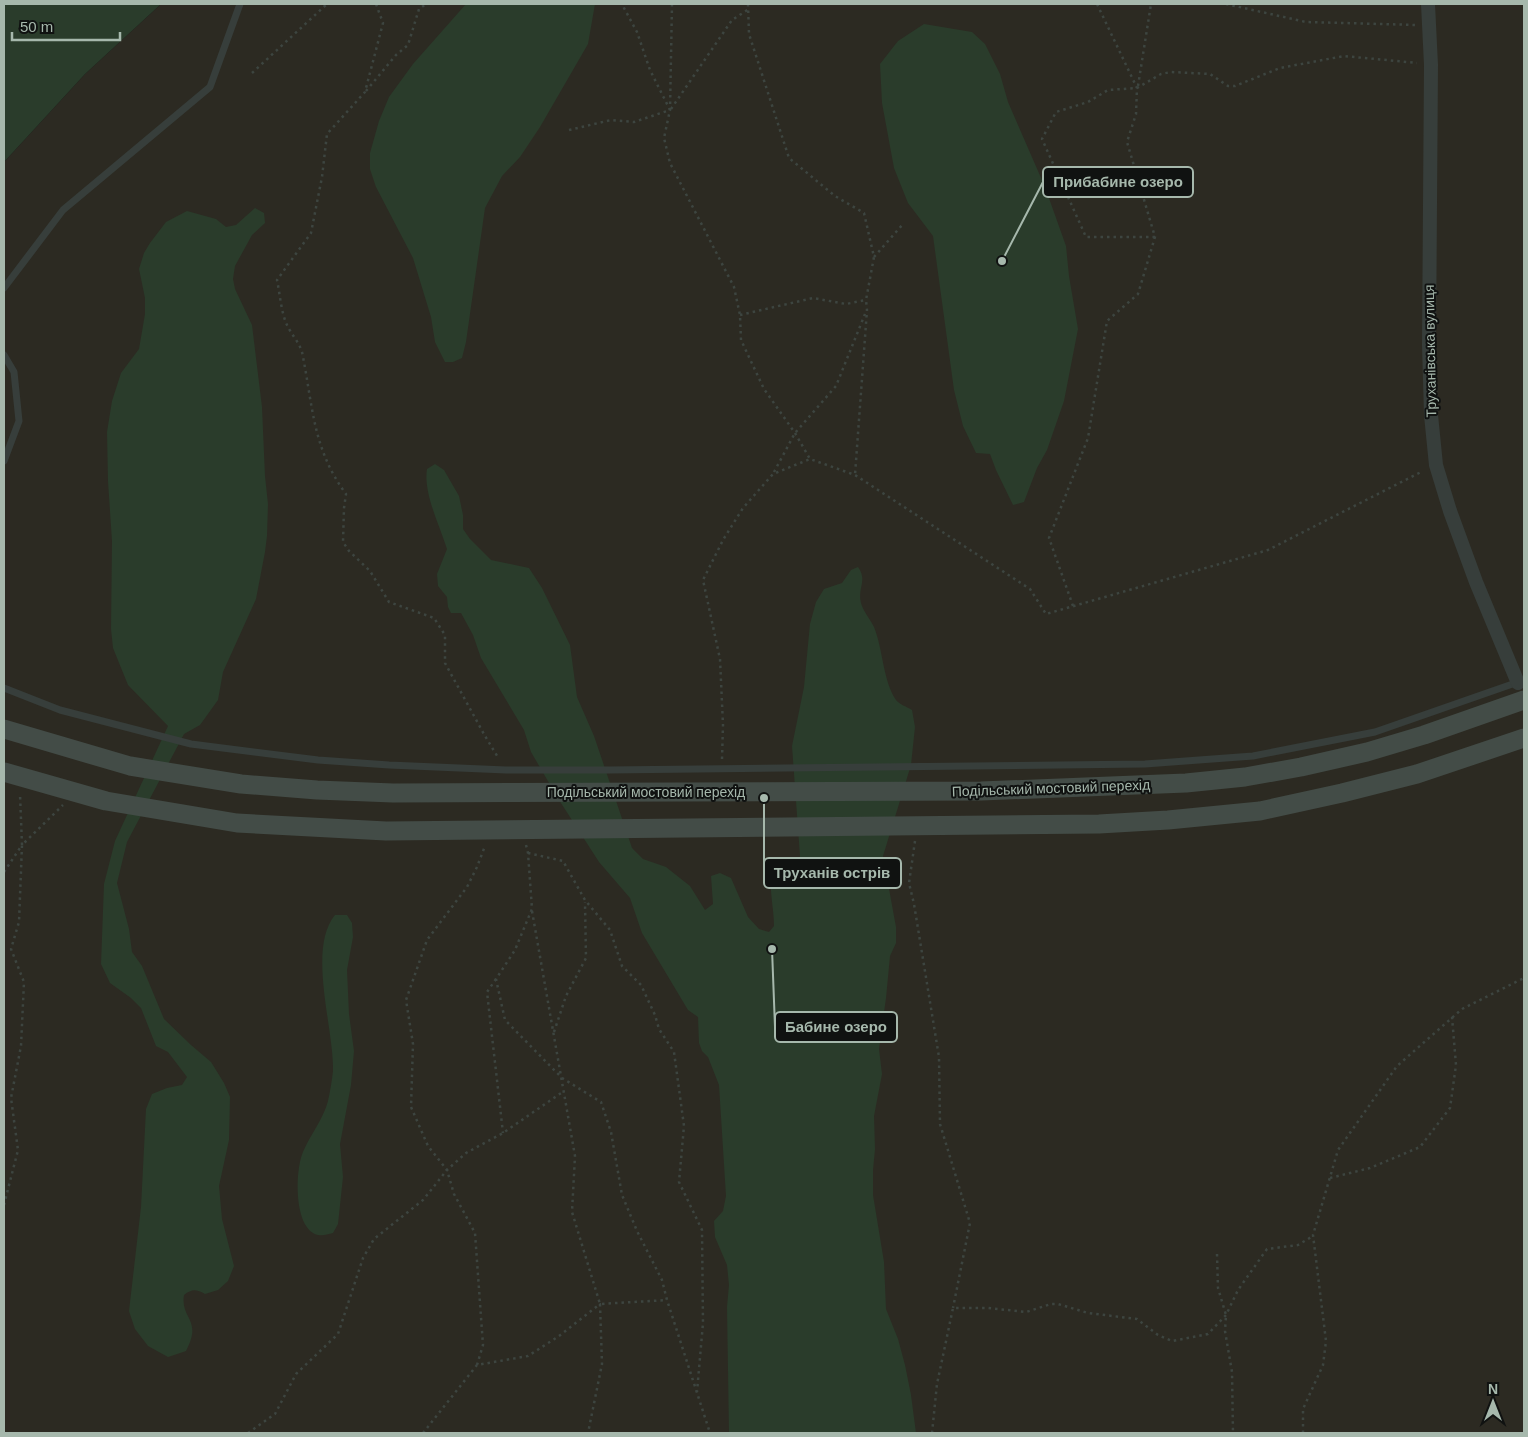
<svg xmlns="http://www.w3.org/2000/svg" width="1528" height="1437" viewBox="0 0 1528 1437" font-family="Arial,sans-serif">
	<rect width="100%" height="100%" fill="#151716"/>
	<polygon fill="#2c2a22" points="161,4 1524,4 1524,1433 4,1433 4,162 85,74"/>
	<g fill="#2a3c2b">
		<polygon points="4,4 161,4 85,74 4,162"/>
		<polygon points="466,4 595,4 588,44 540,127 520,157 502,176 485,208 466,342 462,358 453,362 445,362 435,342 431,317 413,258 376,187 370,169 370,153 379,121 389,97 413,64"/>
		<polygon points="924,24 972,32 985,44 1000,74 1008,102 1045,187 1066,246 1069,276 1078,329 1064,401 1047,450 1037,468 1024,502 1013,505 996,470 990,454 976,453 963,426 954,390 933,236 908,203 894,168 882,103 880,64 898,41"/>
		<path d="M255,208L264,213L265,223L252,235L235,266L233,279L235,289L252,325L262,407L265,476L268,504L267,536L265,552L256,599L223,672L218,700L200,725L184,734L127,842L117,883L129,929L132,952L142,966L164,1019L191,1045L211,1062L224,1083L230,1097L229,1140L219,1186L222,1219L234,1266L228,1281L218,1290L205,1294C196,1289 192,1289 184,1295C180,1319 203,1319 186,1351L168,1357L148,1346L135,1329L129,1311L141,1207L146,1109L152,1094L167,1088L182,1085L187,1077L168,1052L156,1046L141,1008L131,998L110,983L101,964L104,884L115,841L168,726L128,685L113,648L111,629L112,541L108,481L107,432L112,401L121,373L139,349L145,314V298L139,269L144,253L150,243L166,222L187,211L216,219L226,227L236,225Z"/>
		<path d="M435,464L444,470L459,496L463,515V529L470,539L491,560L529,568L542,588L570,645L577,697L594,736L632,848L643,859L666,867L690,886L705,910L713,904L711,876L720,873L731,878L748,917L759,929L769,932L774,926C774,910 770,895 771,880C792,890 797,874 800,856L792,746L804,687L810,624L816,602L824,589L842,583L851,570L858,567C868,581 857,588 861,603C863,611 870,619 874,627C883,649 883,681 896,700C899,704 907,707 912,710L915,727L911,765L883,856L896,927V943L890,956L886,998L879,1049L882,1074L874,1116L875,1149L873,1170V1195L884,1262L886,1309L898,1339L905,1365L911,1395L916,1433H729L727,1307L729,1285L727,1265L715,1237L714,1221L723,1211L726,1196L719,1085L708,1057L702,1051L699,1043L698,1017L688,1010L642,933L630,898L599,862L559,800L531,752L524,730L481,658L473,635L461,613H451L448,607L447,597L438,586L437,574L447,549C440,526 423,493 427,469Z"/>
		<path d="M335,915H347L352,923L353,937L347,970L349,1014L354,1051L351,1085L340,1144L343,1177L338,1224L333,1233C328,1234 323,1236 318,1235C293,1229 295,1170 303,1152C310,1135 323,1120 328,1101C330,1092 332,1080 333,1071C334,1028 307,949 335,915Z"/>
	</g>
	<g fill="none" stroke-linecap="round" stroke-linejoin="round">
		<g stroke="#3d4540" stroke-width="2.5" stroke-dasharray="2.5 4" stroke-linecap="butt">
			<path d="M376,4L383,23L365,92L327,134L322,177L311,233L277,280C280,294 281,312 287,325C291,334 299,342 302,352C313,405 312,448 346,494L344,508L343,542L349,551L370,571L389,602L434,618L445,635V663L485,736L499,759"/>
			<polyline points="672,4 670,110 664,138 670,163 734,287 740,315 741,340 764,389 795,433 810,459 855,475 1030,589 1046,614 1268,550 1423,471"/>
			<polyline points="748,4 749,34 789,158 835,196 864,213 874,257 866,300 867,310 855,475"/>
			<polyline points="1226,4 1306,22 1417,25"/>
			<polyline points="252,73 327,4"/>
			<polyline points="1138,86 1151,4"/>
			<polyline points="366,91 396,55 408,45 419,9 426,4"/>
			<polyline points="671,109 732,20 749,9"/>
			<polyline points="569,130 611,120 634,122 670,110 650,70 637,32 624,8 623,4"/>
			<polyline points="1155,237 1086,237 1042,139 1056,112 1088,102 1108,90 1137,88 1161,74 1171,72 1210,74 1228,86 1235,86 1280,68 1344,56 1417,63"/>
			<polyline points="874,257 903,224"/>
			<polyline points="740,315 813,298 846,304 866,300"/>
			<polyline points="774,472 795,433 836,386 865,314"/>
			<polyline points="1073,606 1049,538 1088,438 1107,321 1138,294 1155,237 1127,142 1136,114 1137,88 1097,4"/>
			<polyline points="722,759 723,725 720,659 703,580 723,540 743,508 773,474 810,459"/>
			<polyline points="915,841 909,883 914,904 939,1057 940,1124 970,1223 953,1308"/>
			<polyline points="526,845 528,853 532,909 515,950 496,979 505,1020 562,1078 601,1102 611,1132 622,1195 637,1231 662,1280 667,1300 710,1433"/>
			<polyline points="528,853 563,861 585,900 610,930 622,966 641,985 655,1015 659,1029 674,1052 684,1126 679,1182 702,1230 703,1323 697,1392"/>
			<polyline points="4,872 22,845 20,794"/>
			<polyline points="532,911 575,1156 572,1212 600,1304 667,1300"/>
			<polyline points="496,979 487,992 503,1133"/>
			<polyline points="554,1032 566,996 586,958 585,902"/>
			<polyline points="1330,1178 1370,1168 1420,1147 1450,1108 1456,1065 1452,1017"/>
			<polyline points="4,1205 18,1150 11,1098 21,1046 24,982 11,949 19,922 22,845 63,805"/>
			<polyline points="1217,1254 1218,1288 1226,1315 1225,1331 1232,1372 1233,1433"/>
			<polyline points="477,1365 483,1345 475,1233 454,1194 447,1170 428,1146 411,1107 413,1044 406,1000 427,940 467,887 477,867 485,846"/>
			<polyline points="248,1433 275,1414 296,1374 338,1334 363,1258 374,1239 423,1200 447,1170 466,1153 503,1133 564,1091"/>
			<polyline points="423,1433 477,1365 528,1356 559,1336 600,1304 602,1364 588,1433"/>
			<polyline points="932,1433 937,1384 953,1308 988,1308 1026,1312 1051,1304 1058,1304 1088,1313 1137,1319 1158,1335 1172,1341 1208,1334 1226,1315 1238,1290 1267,1249 1298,1245 1313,1236"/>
			<polyline points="1303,1433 1303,1409 1323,1365 1326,1341 1313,1235 1338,1150 1397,1066 1462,1009 1524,978"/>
		</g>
		<g stroke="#373e3b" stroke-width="7">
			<polyline points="4,288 63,210 210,87 240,4"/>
			<polyline points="4,355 14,372 19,421 4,461"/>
			<polyline points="4,688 60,710 191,744 318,760 389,765 506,770 609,770 1145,764 1253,756 1375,732 1524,680"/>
		</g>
		<polyline stroke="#373e3b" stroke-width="14" points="1428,4 1431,65 1429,345 1431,415 1436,465 1450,511 1476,582 1518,683"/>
		<g stroke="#434c47" stroke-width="19">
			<polyline points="4,729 130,766 241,784 317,790 393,793 981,791 1186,783 1245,777 1301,767 1367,752 1424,735 1524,700"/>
			<polyline points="4,772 106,801 237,823 386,831 1099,824 1168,820 1260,811 1342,793 1417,774 1524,738"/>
		</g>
	</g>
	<g text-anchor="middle" stroke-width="4" stroke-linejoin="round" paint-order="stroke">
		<g font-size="14" fill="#a6b8ac" stroke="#101211">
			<text transform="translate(1430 351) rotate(-91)" y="5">Труханівська вулиця</text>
			<text transform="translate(1051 788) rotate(-2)" y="5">Подільський мостовий перехід</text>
			<text x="646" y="797">Подільський мостовий перехід</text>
		</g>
	</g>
	<path fill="none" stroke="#a6b8ac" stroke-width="2" d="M1002 261L1043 182M764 798L764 873M772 949L775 1027"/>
	<g fill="#a6b8ac" stroke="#101211" stroke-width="2">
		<circle cx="1002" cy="261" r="5"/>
		<circle cx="764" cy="798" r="5"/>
		<circle cx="772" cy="949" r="5"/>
	</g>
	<g fill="#101211" stroke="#a6b8ac" stroke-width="2">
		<rect x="1043" y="167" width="150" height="30" rx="5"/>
		<rect x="764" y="858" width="137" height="30" rx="5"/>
		<rect x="775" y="1012" width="122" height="30" rx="5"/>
	</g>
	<g font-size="15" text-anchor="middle" font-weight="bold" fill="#a6b8ac">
		<text x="1118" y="187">Прибабине озеро</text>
		<text x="832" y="878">Труханів острів</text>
		<text x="836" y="1032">Бабине озеро</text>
	</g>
	<rect width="1528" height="1437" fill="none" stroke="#a6b8ac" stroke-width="10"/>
	<g transform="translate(1493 1402)" stroke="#101211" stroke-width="4" paint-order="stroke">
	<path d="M0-4L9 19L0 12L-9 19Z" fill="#a6b8ac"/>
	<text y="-8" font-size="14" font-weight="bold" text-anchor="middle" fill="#a6b8ac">N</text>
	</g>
	<path d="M12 32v8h108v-8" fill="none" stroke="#a6b8ac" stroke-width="2.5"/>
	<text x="20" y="32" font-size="15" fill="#a6b8ac" stroke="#101211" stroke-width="4" paint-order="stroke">50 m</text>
</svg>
